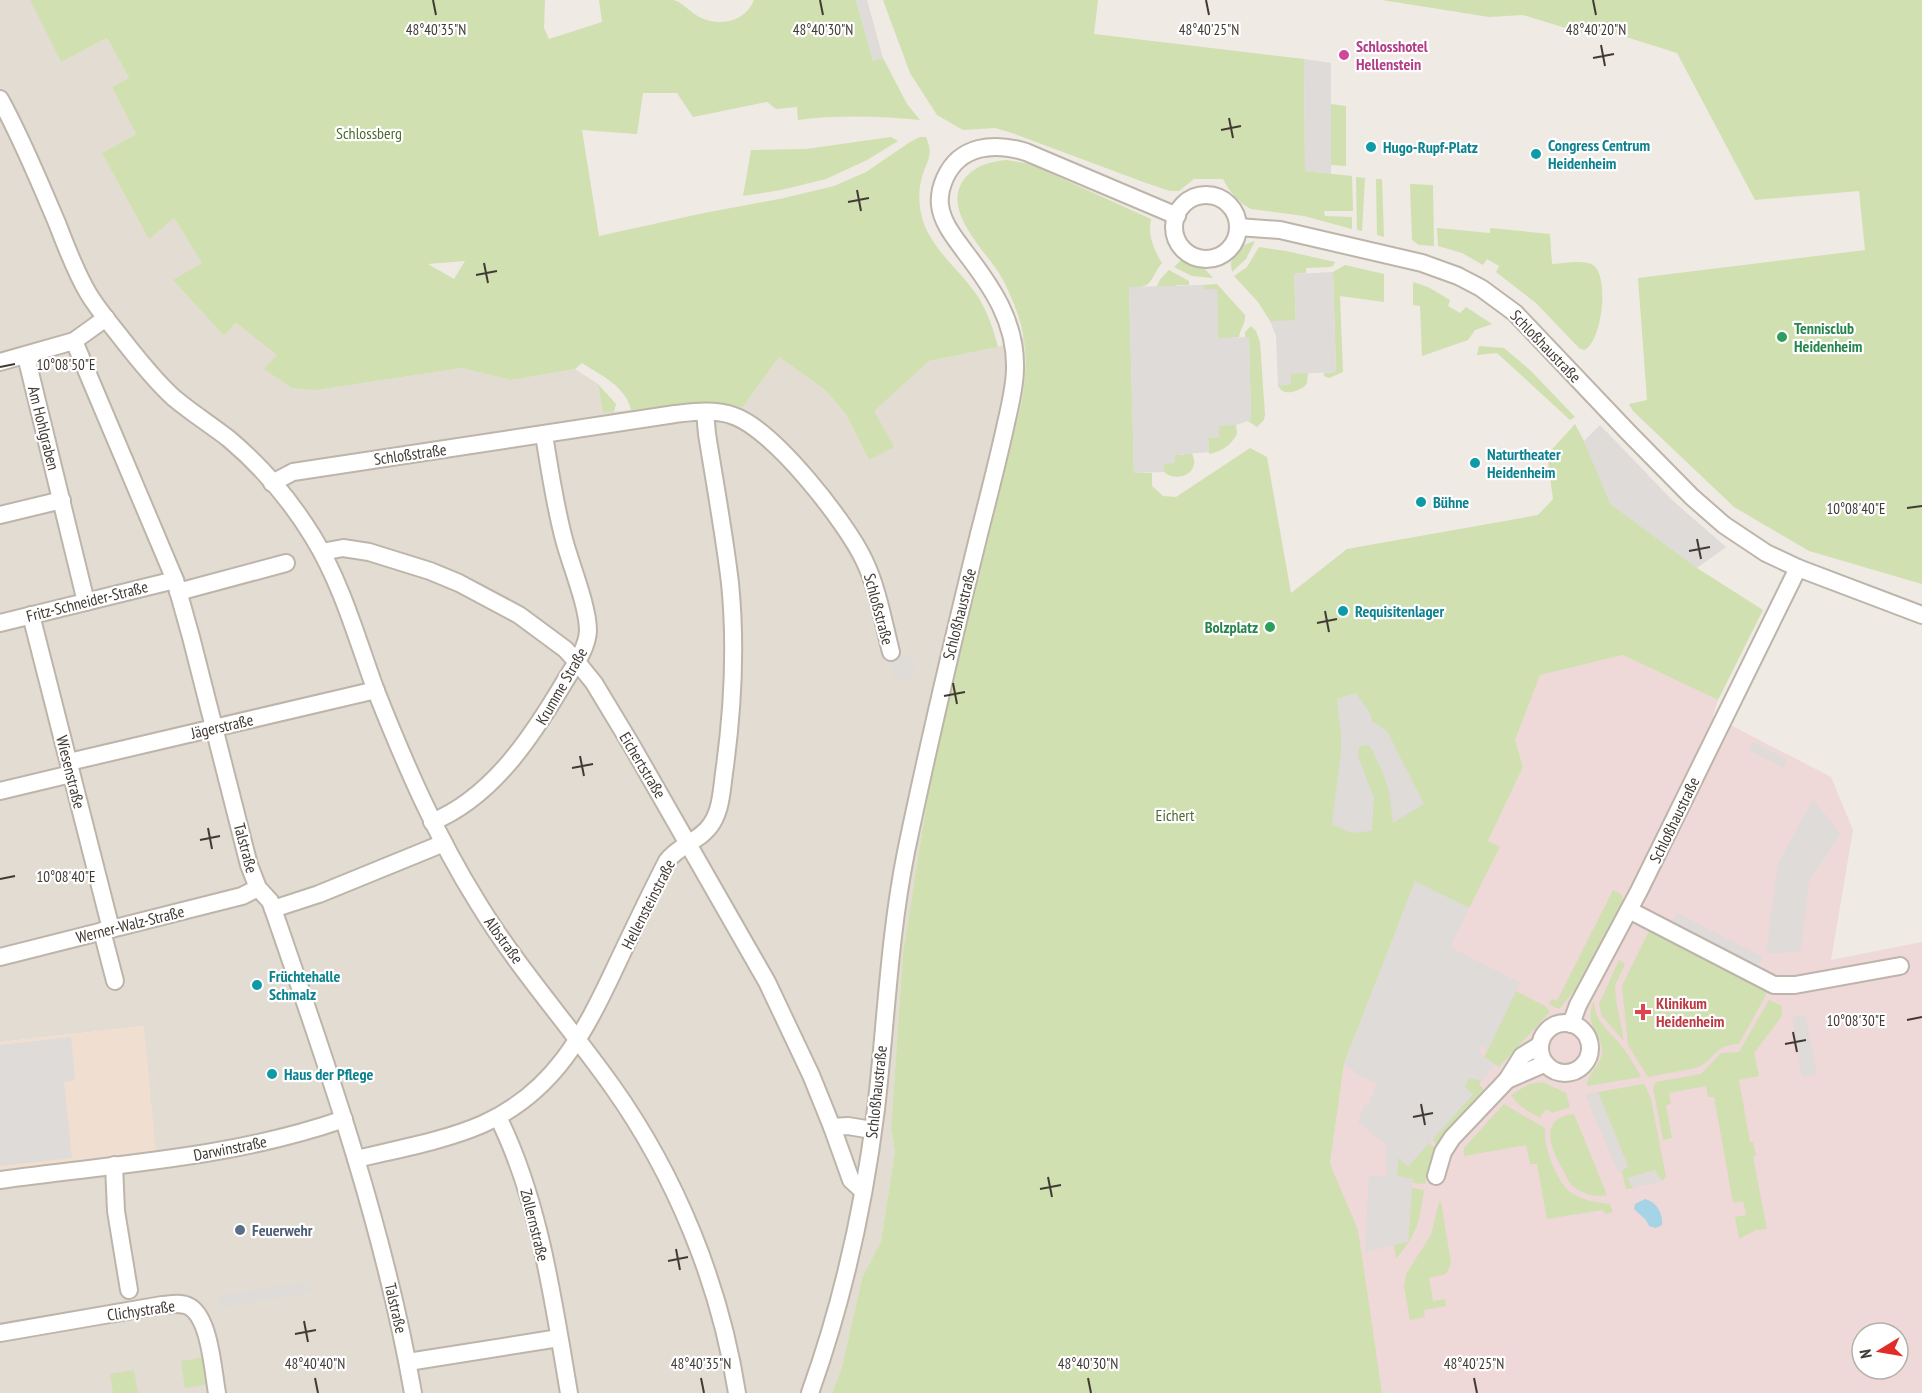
<svg xmlns="http://www.w3.org/2000/svg" width="1922" height="1393" viewBox="0 0 1922 1393" font-family="'PT Sans Narrow',sans-serif">
	<rect width="100%" height="100%" fill="#efeae4"/>
	<polygon fill="#e3dcd2" points="0,0 30,0 61,62 107,38 129,78 112,87 136,134 102,153 149,238 174,218 202,263 174,281 224,336 236,323 277,355 317,390 462,368 511,380 575,369 598,384 603,413 700,402 726,403 743,407 779,357 825,390 846,414 869,460 873,411 929,361 998,347 1024,337 1026,376 1022,401 933,763 903,953 891,1129 895,1151 881,1241 862,1278 842,1367 832,1393 0,1393 0,1172 144,1026 0,1042"/>
	<polygon fill="#f0dfd0" points="144,1026 156,1154 0,1172 0,1042"/>
	<path fill="#efd8d8" fill-rule="evenodd" d="M1623,655L1718,700L1713,716L1831,777L1853,830L1831,960L1922,942V1393H1382L1371,1327L1330,1164L1344,1064L1499,847L1488,841L1523,767L1515,740L1539,675ZM1862,1333H1898V1369H1862Z"/>
	<g fill="#d0e0b0" fill-rule="evenodd">
		<path d="M30,0H545L544,28L549,39L602,22L599,0C623,0 649,0 673,0C681,1 689,11 696,15C716,28 745,23 754,0H856L873,60L883,58L907,104L920,120C880,116 838,115 798,120L797,107L776,109L767,102L693,117L677,93H643L637,134L582,130L599,236L704,213L784,198L834,186L866,172L910,142L920,137H926C935,157 925,162 921,181C918,194 919,208 923,221C934,253 963,272 980,300C988,314 994,331 998,347L929,361L874,411L894,447L869,460L846,414L825,390L779,357L743,407C706,398 668,406 631,410C626,386 600,375 582,363L575,369L511,380L462,368L317,390L292,388L264,369L277,355L236,323L224,336L173,280L202,263L174,218L149,239L102,153L136,134L112,87L129,78L107,38L61,62ZM465,261L454,279L428,264Z"/>
		<path d="M883,0H1098L1094,34L1304,59L1305,171L1352,176L1353,211H1324L1325,216L1352,217V229L1304,216L1251,209C1239,203 1229,191 1223,179H1194L1179,191H1170L1146,183L1012,133L995,128L963,130L937,115L910,73Z"/>
		<polygon points="1382,0 1922,0 1922,584 1809,551 1734,507 1633,411 1629,404 1647,400 1638,278 1865,250 1859,191 1755,200 1677,53 1610,32 1585,34 1523,15 1489,17"/>
		<polygon points="1331,104 1346,106 1346,166 1331,165"/>
		<polygon points="891,137 898,141 867,160 826,179 781,190 743,196 751,150 806,149"/>
		<path d="M1007,160L1030,164L1151,219C1148,236 1153,248 1162,263C1156,269 1152,284 1144,286C1140,288 1133,287 1129,287L1134,473H1152V486L1163,496L1176,497L1250,448L1267,457L1291,593L1347,549L1538,515L1553,499L1547,455L1575,424L1584,441L1611,504L1697,568L1763,610L1718,700L1623,655L1540,675L1515,740L1523,767L1488,841L1500,847L1469,908L1415,882L1344,1064L1330,1164L1358,1230L1382,1393H832L842,1367L862,1278L881,1241L895,1151L891,1129L903,953L933,763L1022,401C1027,371 1028,345 1018,315C1013,301 1007,286 999,273C983,248 939,207 966,177C977,165 991,161 1007,160Z"/>
		<polygon points="1356,177 1365,178 1362,231 1357,230"/>
		<polygon points="1376,179 1382,179 1384,237 1377,235"/>
		<polygon points="1410,184 1433,185 1434,246 1419,245 1412,240"/>
		<path d="M1437,228L1490,233V228L1550,234L1552,264C1563,264 1583,259 1593,265C1610,276 1602,343 1584,350L1579,348L1536,303L1496,272L1499,266L1487,259L1483,265L1462,253L1438,246Z"/>
		<path d="M1255,241L1246,259L1232,272C1228,253 1238,246 1255,241Z"/>
		<path d="M1259,247L1286,251L1335,262L1333,266L1330,267L1306,268V273L1294,274L1298,373H1308L1307,383L1305,386C1296,392 1283,397 1278,385L1291,384L1290,321H1270L1258,302L1234,276L1247,267Z"/>
		<polygon points="1185,258 1200,264 1213,278 1192,276 1174,267 1182,259"/>
		<polygon points="1345,265 1384,274 1384,302 1340,296 1343,372 1329,378 1324,376 1324,373 1336,372 1333,272"/>
		<path d="M1169,270L1189,281V285H1176L1180,455L1192,453C1193,457 1195,461 1194,464C1192,478 1172,480 1164,472V463L1175,462L1157,286L1161,278Z"/>
		<polygon points="1413,282 1428,287 1450,300 1448,306 1460,313 1466,307 1492,324 1475,330 1468,340 1422,356 1420,306 1413,305"/>
		<path d="M1217,284L1245,315C1246,323 1240,329 1239,337L1222,339L1223,425H1236L1237,434C1231,445 1221,452 1209,454L1208,438L1219,436L1217,289H1203V285Z"/>
		<polygon points="1251,326 1256,331 1260,342 1265,415 1264,420 1257,427 1248,421 1251,420 1249,337 1245,337 1245,332"/>
		<polygon points="1479,346 1504,348 1530,370 1575,417 1570,420 1497,353 1477,355"/>
		<polygon points="598,384 616,404 614,412 603,413"/>
		<polygon points="1613,890 1622,895 1623,903 1587,975 1559,1009 1549,1004 1552,999 1557,1001"/>
		<path d="M1649,931L1768,991L1739,1044C1712,1045 1716,1060 1696,1068L1648,1077L1628,1045L1622,986Z"/>
		<polygon points="1619,960 1625,964 1615,986 1616,1000 1624,1041 1602,1016 1599,1004"/>
		<polygon points="1516,991 1545,1006 1549,1010 1549,1013 1499,1067 1484,1057"/>
		<path d="M1594,1000C1594,1021 1608,1030 1620,1044C1628,1054 1635,1066 1641,1077L1587,1086C1587,1073 1602,1065 1602,1051C1601,1029 1583,1027 1594,1000Z"/>
		<polygon points="1769,1000 1782,1006 1782,1016 1754,1053 1759,1076 1739,1080 1750,1142 1753,1142 1756,1156 1753,1157 1767,1229 1756,1230 1739,1239 1735,1217 1746,1215 1743,1201 1733,1203 1714,1097 1708,1097 1706,1086 1669,1093 1671,1104 1666,1105 1672,1138 1663,1140 1653,1088 1656,1082 1701,1074 1721,1053 1739,1052"/>
		<polygon points="1474,1078 1481,1081 1479,1084 1485,1091 1459,1117 1438,1146 1432,1140 1472,1095 1464,1086 1469,1079"/>
		<polygon points="1543,1082 1566,1093 1570,1107 1552,1113 1546,1109 1540,1118 1520,1106 1511,1095 1529,1084"/>
		<polygon points="1644,1084 1651,1099 1666,1177 1662,1181 1655,1170 1628,1179 1633,1188 1626,1189 1622,1171 1628,1166 1598,1092"/>
		<path d="M1504,1104L1545,1128C1543,1146 1556,1180 1570,1192C1580,1200 1598,1203 1610,1204L1613,1212L1606,1214L1602,1210L1547,1219L1537,1164H1530L1526,1145L1464,1156V1148Z"/>
		<path d="M1574,1114L1607,1195C1597,1198 1584,1194 1575,1188C1568,1183 1566,1175 1562,1168C1551,1148 1538,1118 1574,1114Z"/>
		<polygon points="1429,1143 1436,1149 1428,1169 1425,1184 1413,1183 1413,1179 1397,1176 1398,1157 1408,1166"/>
		<path d="M1412,1188L1424,1190C1419,1225 1418,1231 1396,1259L1394,1245L1408,1241Z"/>
		<polygon points="1439,1202 1441,1202 1451,1263 1446,1274 1429,1278 1433,1301 1445,1299 1446,1306 1424,1310 1425,1317 1410,1320 1404,1286 1406,1274 1431,1235"/>
		<polygon points="206,1357 210,1384 185,1388 181,1361"/>
		<polygon points="134,1370 138,1393 113,1393 110,1374"/>
	</g>
	<g fill="#dedbd8">
		<polygon points="856,0 867,0 883,58 873,61"/>
		<polygon points="1304,59 1331,63 1331,174 1305,171"/>
		<polygon points="1333,272 1336,372 1291,374 1291,384 1278,385 1276,336 1270,321 1296,320 1294,274"/>
		<polygon points="1203,285 1204,289 1217,289 1218,338 1249,337 1251,420 1236,425 1219,426 1219,437 1208,438 1209,452 1175,455 1175,463 1164,464 1164,472 1134,473 1129,287"/>
		<polygon points="1600,425 1673,501 1726,547 1697,568 1610,504 1584,441"/>
		<polygon points="911,655 915,668 913,678 896,681 889,661"/>
		<polygon points="1356,693 1370,713 1372,721 1387,731 1424,804 1393,823 1389,792 1382,771 1370,746 1365,745 1359,747 1358,756 1374,798 1372,831 1351,833 1332,824 1341,750 1341,734 1337,699"/>
		<polygon points="1753,742 1787,759 1784,768 1749,750"/>
		<polygon points="1813,799 1841,834 1809,881 1801,951 1766,954 1778,864"/>
		<polygon points="1415,881 1469,908 1450,947 1520,983 1488,1050 1478,1044 1480,1054 1495,1064 1481,1081 1478,1079 1469,1079 1464,1086 1473,1094 1408,1167 1398,1158 1397,1176 1413,1179 1408,1242 1365,1252 1369,1176 1386,1176 1387,1145 1358,1122 1365,1104 1369,1105 1377,1083 1354,1073 1354,1070 1344,1064"/>
		<polygon points="1677,913 1763,957 1757,968 1671,924"/>
		<polygon points="1805,1015 1817,1074 1802,1077 1792,1017"/>
		<polygon points="71,1037 75,1080 64,1082 72,1158 0,1166 0,1045"/>
		<polygon points="1598,1092 1628,1166 1619,1174 1585,1094"/>
		<polygon points="1655,1170 1662,1181 1633,1188 1627,1178"/>
		<polygon points="309,1281 311,1292 220,1308 218,1296"/>
	</g>
	<path fill="#a5d4e7" d="M1645,1199C1657,1202 1663,1213 1662,1225L1656,1228L1649,1226L1646,1220L1634,1209L1635,1204Z"/>
	<g fill="none" stroke-linecap="round" stroke-linejoin="round">
		<defs>
			<g id="street">
				<path d="M0,99C22,139 39,181 57,223C66,246 75,271 88,293C97,308 108,321 119,335C136,357 154,380 174,398C192,413 211,425 229,439C261,466 291,501 313,537C342,584 357,639 376,691C405,764 436,836 478,903C517,967 568,1024 612,1086C676,1176 720,1284 737,1393"/>
				<circle cx="1206" cy="227" r="32"/>
				<polyline points="1238,227 1280,230 1422,263 1458,276 1481,288 1515,313 1628,432 1692,497 1724,525 1766,553 1798,568 1922,615"/>
				<path d="M74,341L175,580L191,637L249,865L258,888L270,901L273,909C328,1068 384,1227 413,1393"/>
				<polyline points="26,356 86,602"/>
				<polyline points="0,362 74,341 106,318"/>
				<path d="M272,483L293,472L675,414C693,412 715,409 734,416C774,430 846,522 864,560C878,589 883,621 891,652"/>
				<polyline points="0,515 62,500"/>
				<polyline points="322,552 343,548 369,552 430,571 459,583 519,615 565,649 577,662 594,683 632,746 767,982 811,1075 832,1127 848,1126 872,1130"/>
				<polyline points="178,592 286,563"/>
				<polyline points="31,615 111,929"/>
				<polyline points="0,623 175,580"/>
				<polyline points="69,762 376,690"/>
				<polyline points="0,791 71,774"/>
				<path d="M432,822C493,797 533,735 565,681C574,666 587,649 588,631C588,607 572,568 565,543C555,507 550,471 544,435"/>
				<polyline points="273,909 319,894 444,843"/>
				<polyline points="1629,910 1774,985 1795,985 1900,966"/>
				<polyline points="102,931 115,981"/>
				<polyline points="0,957 242,896 258,888"/>
				<circle cx="1565" cy="1048" r="25"/>
				<polyline points="1571,1024 1578,1005 1639,891 1798,568"/>
				<polyline points="1507,1080 1544,1064"/>
				<path d="M498,1117C540,1202 553,1300 569,1393"/>
				<polyline points="832,1127 851,1180 863,1191"/>
				<path d="M356,1159C398,1149 444,1141 483,1124C554,1092 584,1034 615,968C632,932 649,896 667,861C679,845 702,840 712,823C722,808 722,784 725,766C733,706 736,643 730,583C724,533 715,484 707,434L705,412"/>
				<polyline points="114,1165 116,1211 129,1290"/>
				<polyline points="1436,1176 1443,1152 1452,1138 1507,1080 1522,1056 1540,1045"/>
				<path d="M0,1180C115,1164 233,1158 344,1119"/>
				<path d="M0,1333L162,1305C172,1304 182,1302 190,1307C210,1319 213,1371 217,1393"/>
				<polyline points="408,1362 559,1338"/>
				<path d="M810,1393C843,1301 864,1206 876,1109C886,1023 889,937 906,852C928,746 953,640 979,534C988,499 997,464 1005,428C1009,409 1015,388 1015,368C1016,322 992,287 965,252C955,238 942,223 940,205C939,196 941,187 945,178C960,145 994,142 1026,152L1177,216"/>
			</g>
		</defs>
		<use href="#street" stroke="#bdb4aa" stroke-width="20"/>
		<use href="#street" stroke="#fff" stroke-width="16"/>
	</g>
	<path fill="none" stroke="#413a34" stroke-width="2" d="M433,0L436,15M820,0L823,15M1206,0L1209,15M1593,0L1596,15M1601,45L1605,66M1593,58L1614,54M1229,118L1233,138M1221,130L1241,126M857,190L861,211M848,202L869,198M484,263L488,283M476,275L497,271M0,367L15,364M1907,508L1922,506M1697,539L1701,559M1689,551L1710,547M1325,611L1329,632M1317,623L1337,619M953,683L957,704M944,696L965,692M580,756L584,776M572,768L593,764M208,828L212,849M200,840L220,836M0,879L15,876M1907,1020L1922,1017M1793,1032L1797,1052M1785,1044L1806,1040M1421,1104L1425,1125M1413,1117L1433,1113M1048,1177L1052,1197M1040,1189L1061,1185M676,1249L680,1270M668,1261L688,1257M304,1321L308,1342M295,1334L316,1330M315,1378L318,1393M701,1378L704,1393M1088,1378L1091,1393M1474,1378L1477,1393"/>
	<circle fill="#d1479c" stroke="#fff" stroke-width="2" cx="1344" cy="55" r="6"/>
	<g fill="#0f9aa8" stroke="#fff" stroke-width="2">
		<circle cx="1371" cy="147" r="6"/>
		<circle cx="1536" cy="154" r="6"/>
		<circle cx="1475" cy="463" r="6"/>
		<circle cx="1421" cy="502" r="6"/>
		<circle cx="1343" cy="611" r="6"/>
		<circle cx="257" cy="985" r="6"/>
		<circle cx="272" cy="1074" r="6"/>
	</g>
	<g fill="#2e9e5b" stroke="#fff" stroke-width="2">
		<circle cx="1782" cy="337" r="6"/>
		<circle cx="1270" cy="627" r="6"/>
	</g>
	<path fill="#e0444e" stroke="#fff" stroke-width="2" d="M1640 1003h6v6h6v6h-6v6h-6v-6h-6v-6h6z"/>
	<circle fill="#5c6f8a" stroke="#fff" stroke-width="2" cx="240" cy="1230" r="6"/>
	<g text-anchor="middle" stroke-width="4.5" stroke-linejoin="round" paint-order="stroke">
		<g font-size="16" font-weight="bold" fill="#b23c85" stroke="#fff" text-anchor="start">
			<text x="1356" y="52">Schlosshotel<tspan x="1356" dy="18">Hellenstein</tspan></text>
		</g>
		<g font-size="16" fill="#4d6b2f" stroke="#fff">
			<text x="369" y="139">Schlossberg</text>
			<text x="1175" y="821">Eichert</text>
		</g>
		<g font-size="16" font-weight="bold" fill="#0d838f" stroke="#fff" text-anchor="start">
			<text x="1548" y="151">Congress Centrum<tspan x="1548" dy="18">Heidenheim</tspan></text>
			<text x="1383" y="153">Hugo-Rupf-Platz</text>
			<text x="1487" y="460">Naturtheater<tspan x="1487" dy="18">Heidenheim</tspan></text>
			<text x="1433" y="508">Bühne</text>
			<text x="1355" y="617">Requisitenlager</text>
			<text x="269" y="982">Früchtehalle<tspan x="269" dy="18">Schmalz</tspan></text>
			<text x="284" y="1080">Haus der Pflege</text>
		</g>
		<g font-size="16" font-weight="bold" fill="#27864d" stroke="#fff" text-anchor="start">
			<text x="1794" y="334">Tennisclub<tspan x="1794" dy="18">Heidenheim</tspan></text>
			<text x="1258" y="633" text-anchor="end">Bolzplatz</text>
		</g>
		<g font-size="16" fill="#413a34" stroke="#fff">
			<text transform="translate(1546 346) rotate(46)" y="6">Schloßhaustraße</text>
			<text transform="translate(44 428) rotate(76)" y="6">Am Hohlgraben</text>
			<text transform="translate(410 454) rotate(-8)" y="6">Schloßstraße</text>
			<text transform="translate(87 601) rotate(-14)" y="6">Fritz-Schneider-Straße</text>
			<text transform="translate(879 609) rotate(75)" y="6">Schloßstraße</text>
			<text transform="translate(959 614) rotate(-76)" y="6">Schloßhaustraße</text>
			<text transform="translate(561 686) rotate(-60)" y="6">Krumme Straße</text>
			<text transform="translate(222 726) rotate(-13)" y="6">Jägerstraße</text>
			<text transform="translate(643 765) rotate(59)" y="6">Eichertstraße</text>
			<text transform="translate(71 772) rotate(76)" y="6">Wiesenstraße</text>
			<text transform="translate(1674 820) rotate(-64)" y="6">Schloßhaustraße</text>
			<text transform="translate(246 848) rotate(75)" y="6">Talstraße</text>
			<text transform="translate(648 904) rotate(-63)" y="6">Hellensteinstraße</text>
			<text transform="translate(130 924) rotate(-14)" y="6">Werner-Walz-Straße</text>
			<text transform="translate(504 940) rotate(54)" y="6">Albstraße</text>
			<text transform="translate(876 1092) rotate(-84)" y="6">Schloßhaustraße</text>
			<text transform="translate(230 1148) rotate(-11)" y="6">Darwinstraße</text>
			<text transform="translate(535 1225) rotate(76)" y="6">Zollernstraße</text>
			<text transform="translate(396 1308) rotate(77)" y="6">Talstraße</text>
			<text transform="translate(141 1310) rotate(-8)" y="6">Clichystraße</text>
		</g>
		<g font-size="16" font-weight="bold" fill="#be3a42" stroke="#fff" text-anchor="start">
			<text x="1656" y="1009">Klinikum<tspan x="1656" dy="18">Heidenheim</tspan></text>
		</g>
		<g font-size="16" font-weight="bold" fill="#4e5e75" stroke="#fff" text-anchor="start">
			<text x="252" y="1236">Feuerwehr</text>
		</g>
	</g>
	<g font-size="15" text-anchor="middle" fill="#413a34" stroke="#fff" stroke-width="4.5" stroke-linejoin="round" paint-order="stroke">
		<text x="436" y="35">48°40'35"N</text>
		<text x="823" y="35">48°40'30"N</text>
		<text x="1209" y="35">48°40'25"N</text>
		<text x="1596" y="35">48°40'20"N</text>
		<text x="66" y="370">10°08'50"E</text>
		<text x="1856" y="514">10°08'40"E</text>
		<text x="66" y="882">10°08'40"E</text>
		<text x="1856" y="1026">10°08'30"E</text>
		<text x="315" y="1369">48°40'40"N</text>
		<text x="701" y="1369">48°40'35"N</text>
		<text x="1088" y="1369">48°40'30"N</text>
		<text x="1474" y="1369">48°40'25"N</text>
	</g>
	<g transform="translate(1880 1351) rotate(259)"><circle r="28" fill="#ffffff" stroke="#b3b0ae" stroke-width="1.5"/>
	<path d="M0-4.5L10 22L0 15L-10 22Z" fill="#e12d29"/>
	<text y="-9" font-size="16" font-weight="bold" text-anchor="middle" fill="#413a34">N</text>
	</g>
</svg>
